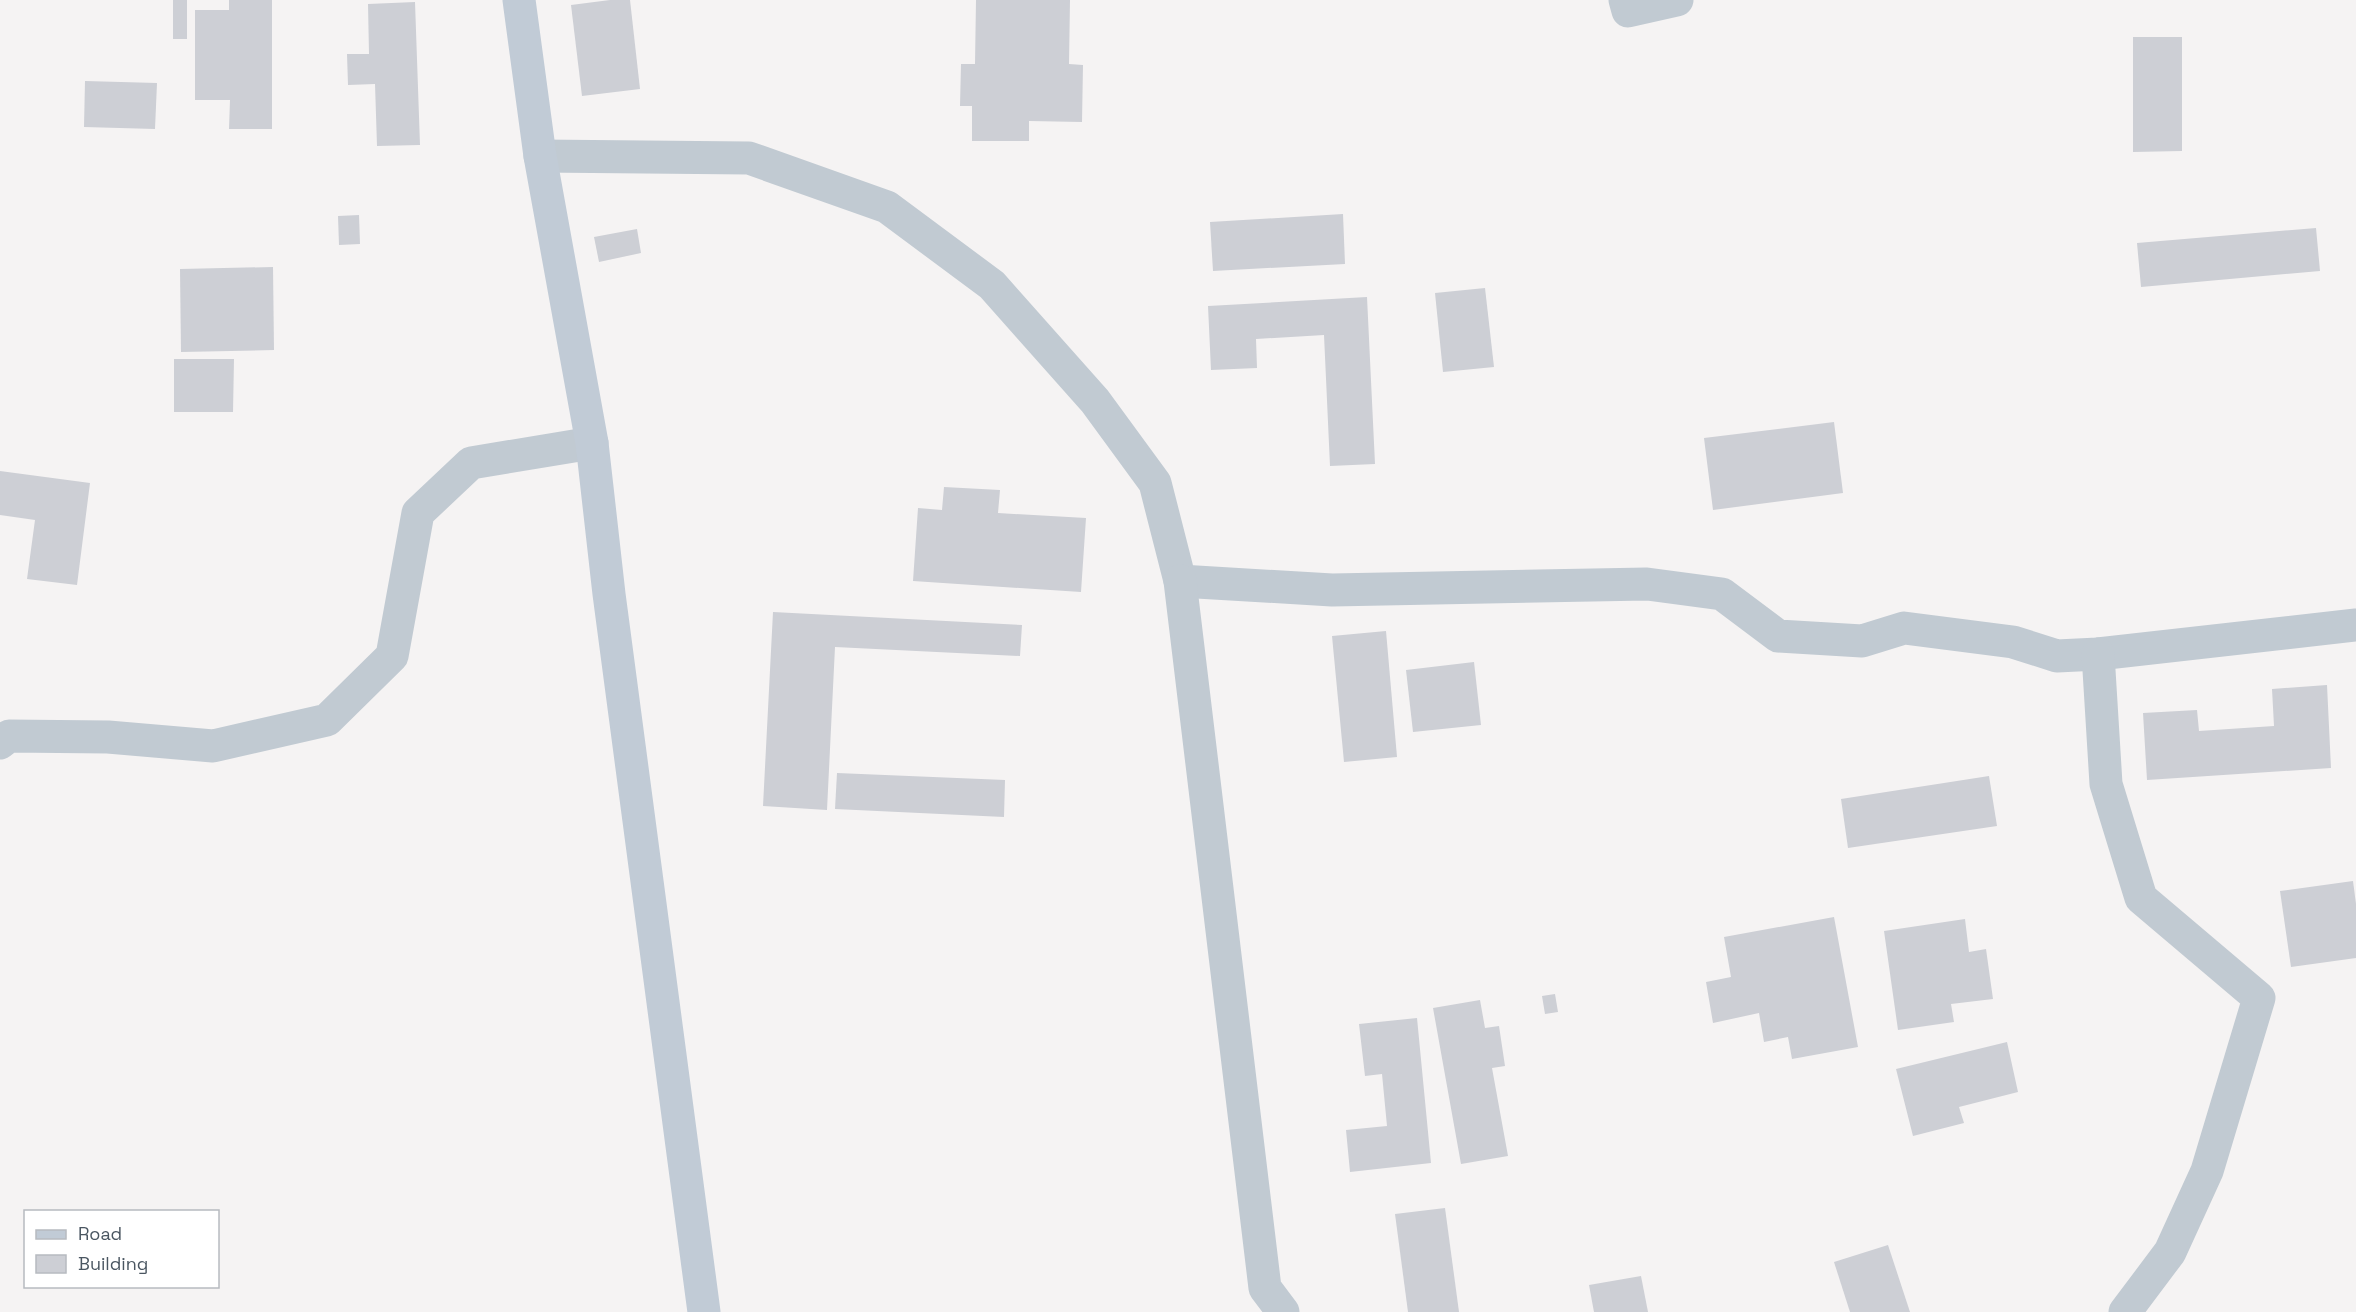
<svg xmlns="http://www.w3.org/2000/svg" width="2356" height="1312" viewBox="0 0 2356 1312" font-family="'Space Grotesk',sans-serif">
	<rect width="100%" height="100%" fill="#f5f3f3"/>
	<g fill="#cdcfd5">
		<rect x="173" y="0" width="14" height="39"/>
		<polygon points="229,0 272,0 272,129 229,129 230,100 195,100 195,10 229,10"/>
		<polygon points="610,0 630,0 640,89 582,96 571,5"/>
		<polygon points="976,0 1070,0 1069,64 1083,65 1082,122 1029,121 1029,141 972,141 972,106 960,106 961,64 975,64"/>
		<polygon points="415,2 420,145 377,146 375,84 348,85 347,54 369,54 368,4"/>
		<polygon points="2133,37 2182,37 2182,151 2133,152"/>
		<polygon points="85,81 157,83 155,129 84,127"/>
		<polygon points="1343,214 1345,264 1213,271 1210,222"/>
		<polygon points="359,215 360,244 339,245 338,216"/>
		<polygon points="2316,228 2320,271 2141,287 2137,243"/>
		<polygon points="637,229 641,253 599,262 594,237"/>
		<polygon points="273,267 274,350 181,352 180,269"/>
		<polygon points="1485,288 1494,367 1443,372 1435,293"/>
		<polygon points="1367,297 1375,464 1330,466 1324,335 1256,339 1257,368 1211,370 1208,306"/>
		<polygon points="174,359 234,359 233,412 174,412"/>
		<polygon points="1834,422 1843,493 1713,510 1704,438"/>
		<polygon points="0,471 90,483 77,585 27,579 35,520 0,515"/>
		<polygon points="944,487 1000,490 998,513 1086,518 1081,592 913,581 918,508 942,510"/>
		<polygon points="773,612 1022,625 1020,656 835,647 827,810 763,806"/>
		<polygon points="1386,631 1397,757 1344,762 1332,636"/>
		<polygon points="1474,662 1481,725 1413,732 1406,670"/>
		<polygon points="2327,685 2331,768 2147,780 2143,713 2197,710 2199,731 2274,726 2272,689"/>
		<polygon points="837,773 1005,780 1004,817 835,809"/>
		<polygon points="1989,776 1997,826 1848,848 1841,799"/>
		<polygon points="2353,881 2356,904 2356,958 2291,967 2280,891"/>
		<polygon points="1834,917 1858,1047 1792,1059 1788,1037 1764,1042 1759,1013 1713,1023 1706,982 1731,977 1724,937"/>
		<polygon points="1965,919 1969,952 1986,949 1993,999 1951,1004 1954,1022 1898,1030 1884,931"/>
		<polygon points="1555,994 1558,1012 1545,1014 1542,996"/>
		<polygon points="1480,1000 1485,1028 1499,1026 1505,1066 1492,1068 1508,1156 1461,1164 1433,1008"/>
		<polygon points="1417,1018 1431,1163 1350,1172 1346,1130 1387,1126 1382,1074 1365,1076 1359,1024"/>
		<polygon points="2007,1042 2018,1092 1959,1107 1964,1123 1913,1136 1896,1069"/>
		<polygon points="1445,1208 1459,1312 1408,1312 1395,1214"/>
		<polygon points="1888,1245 1910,1312 1850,1312 1834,1262"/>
		<polygon points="1641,1276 1648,1312 1594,1312 1589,1285"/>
	</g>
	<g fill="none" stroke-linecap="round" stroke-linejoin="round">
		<g stroke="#c1cad2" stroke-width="33">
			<polyline points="1625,0 1628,11 1677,0"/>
			<polyline points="540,156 749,158 887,207 992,285 1095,401 1155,483 1180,581 1332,590 1647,584 1722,594 1778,636 1862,641 1904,628 2013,642 2057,656 2098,654 2356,625"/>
			<polyline points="1180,581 1265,1288 1283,1312"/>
			<polyline points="2098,654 2106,784 2141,898 2259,998 2207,1171 2170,1252 2125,1312"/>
			<polyline points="0,743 9,736 108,737 213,746 327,720 392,656 418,513 471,463 592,443"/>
		</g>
		<polyline stroke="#c1cbd6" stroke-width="33" points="519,0 540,156 592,443 609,594 704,1312"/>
	</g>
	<rect x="24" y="1210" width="195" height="78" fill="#ffffff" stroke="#b7bbc0" stroke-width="1.5"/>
	<rect x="36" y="1230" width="30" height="9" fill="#c1cbd6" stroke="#b7bbc0" stroke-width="1.5"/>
	<text x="78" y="1240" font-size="18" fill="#4a5661">Road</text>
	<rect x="36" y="1255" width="30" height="18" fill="#cdcfd5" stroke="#b7bbc0" stroke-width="1.5"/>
	<text x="78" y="1270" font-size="18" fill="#4a5661">Building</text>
</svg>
